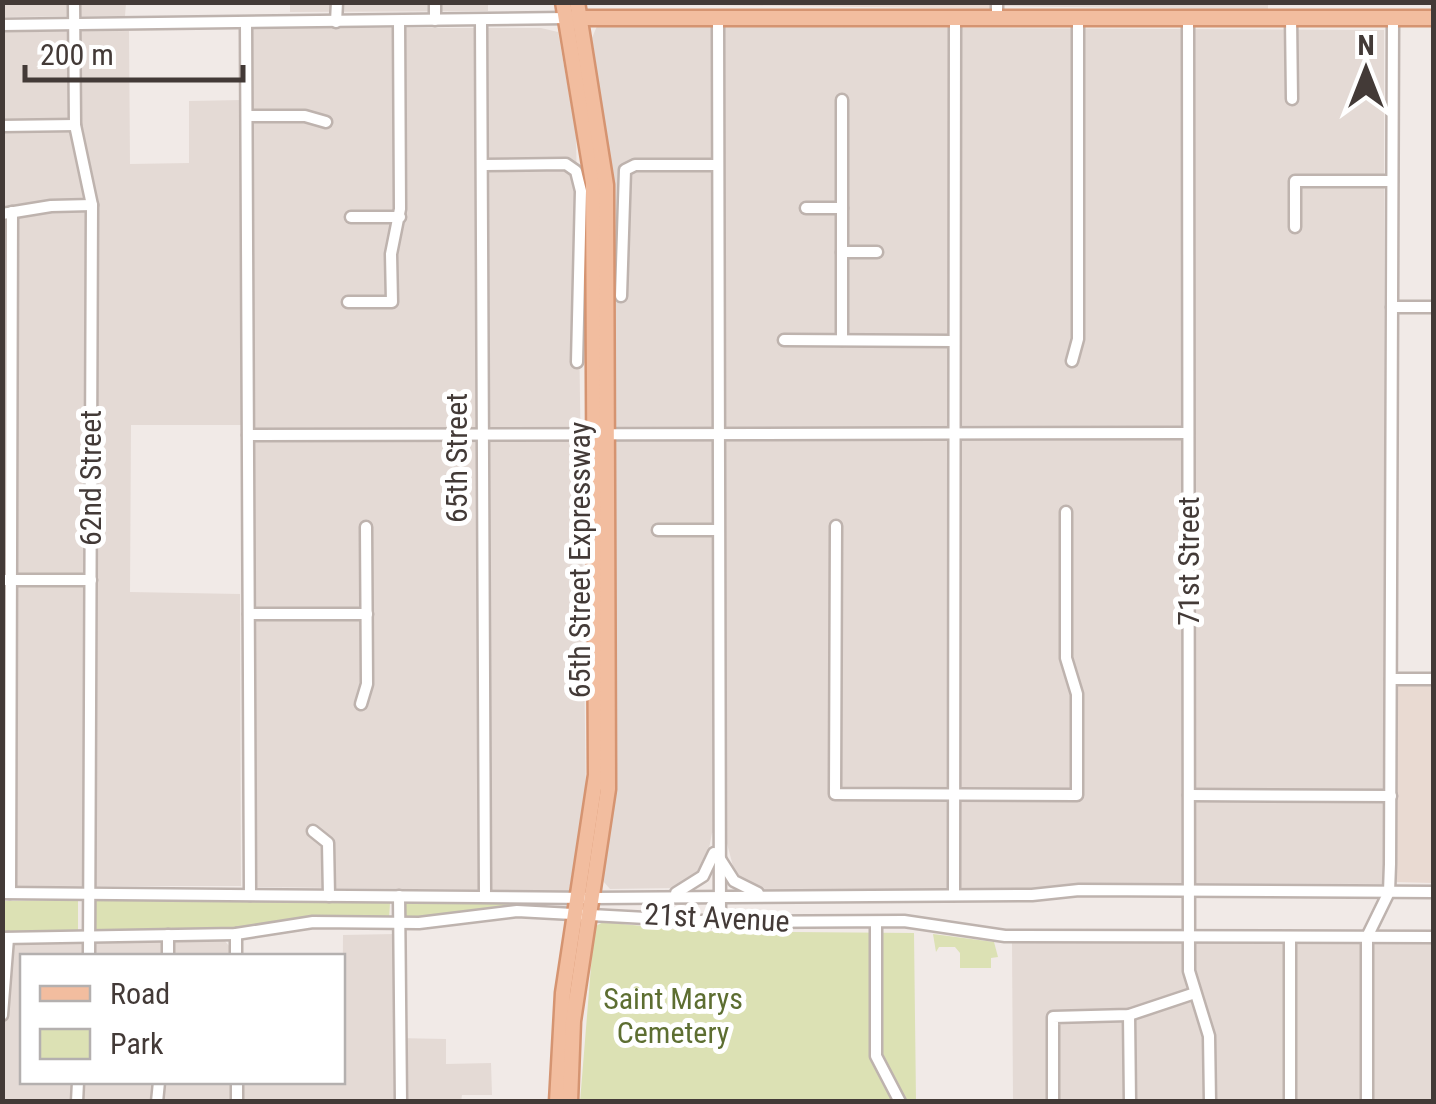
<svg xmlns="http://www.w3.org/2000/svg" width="1436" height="1104" viewBox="0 0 1436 1104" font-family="'Roboto Condensed',sans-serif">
	<rect width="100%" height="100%" fill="#f1eae7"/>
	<g fill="#e4dad5">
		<polygon points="290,2 488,3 488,11 290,12"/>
		<polygon points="2,3 126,3 125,16 3,17"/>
		<polygon points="1002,3 1268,2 1268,10 1002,6"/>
		<polygon points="597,26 1384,30 1384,884 1088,883 1027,889 766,890 746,882 734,870 724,832 712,833 707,859 696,876 674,888 610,889 603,881 615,191 592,38"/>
		<polygon points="251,28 541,28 558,32 576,133 586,795 569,891 257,887"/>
		<polygon points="129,31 130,164 189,163 189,101 242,100 241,425 131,425 130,592 240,594 241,886 3,886 2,32"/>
		<polygon points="395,934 396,1038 446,1039 446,1064 491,1063 492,1095 462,1095 461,1102 3,1101 2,943 224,940 230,947 230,956 22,956 22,1082 342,1082 343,935"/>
		<polygon points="1012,941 1433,943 1433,1101 1013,1101"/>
	</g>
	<g fill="#e9dad2">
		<polygon points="997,2 997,9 582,3"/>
		<polygon points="1401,684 1433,684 1433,883 1397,882 1395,688"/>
	</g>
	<g fill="#dce1b4">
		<polygon points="139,899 390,903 389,919 236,931 95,934 95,900"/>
		<polygon points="78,900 78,933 3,934 2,901"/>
		<polygon points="404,903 541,904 404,920"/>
		<polygon points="603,922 691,931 914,933 916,1101 580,1102 593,942 596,926"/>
		<polygon points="933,934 994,942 998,957 991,958 991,968 960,968 960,953 955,947 939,947 936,952"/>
	</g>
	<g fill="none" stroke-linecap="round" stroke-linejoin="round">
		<defs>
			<g id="minor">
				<polyline points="74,2 75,125 92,205 89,956"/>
				<polyline points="997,18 997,2"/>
				<polyline points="1188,18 1189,971 1209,1036 1210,1102"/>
				<polyline points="1291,18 1292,99"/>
				<polyline points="718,19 720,922"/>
				<polyline points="435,20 435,2"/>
				<polyline points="481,20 485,896"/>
				<polyline points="336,22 337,2"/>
				<polyline points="246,23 250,895"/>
				<polyline points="2,25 566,18"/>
				<polyline points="247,116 305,116 326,122"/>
				<polyline points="2,126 75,125"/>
				<polyline points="484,165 566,164 576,171 581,191 577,362"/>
				<polyline points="806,208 842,208"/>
				<polyline points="2,214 51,206 92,205"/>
				<polyline points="351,217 400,217"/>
				<polyline points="1295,227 1295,181 1392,181"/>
				<polyline points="842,252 877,252"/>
				<polyline points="621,296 625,170 635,165 717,165"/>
				<polyline points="348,302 392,302 391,254 400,209 399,21"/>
				<polyline points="1392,307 1434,307"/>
				<polyline points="784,340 954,341"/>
				<polyline points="842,340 842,100"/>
				<polyline points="1072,361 1078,339 1078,18"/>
				<polyline points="248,435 1188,433"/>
				<polyline points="836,526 835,794 1077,795 1077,694 1066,658 1066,512"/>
				<polyline points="658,530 717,530"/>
				<polyline points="2,580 91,580"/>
				<polyline points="249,614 367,614"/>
				<polyline points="1391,679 1434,679"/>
				<polyline points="361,704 367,684 366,527"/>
				<polyline points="1189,795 1391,796"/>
				<polyline points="313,831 328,843 329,896"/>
				<polyline points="720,859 734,881 758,893"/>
				<polyline points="2,893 593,898 1032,895 1079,890 1434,892"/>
				<polyline points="10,893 12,212"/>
				<polyline points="676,893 703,876 714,853"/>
				<polyline points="954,895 955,18"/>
				<polyline points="399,896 401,1102"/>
				<polyline points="876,922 876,1056 900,1102"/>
				<polyline points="236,934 236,956"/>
				<polyline points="168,935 168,956"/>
				<polyline points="2,938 236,934 313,922 419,923 517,911 720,922 904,921 1005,936 1434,937"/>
				<polyline points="2,1015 8,938"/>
				<polyline points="1129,1015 1130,1102"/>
				<polyline points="237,1082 237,1102"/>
				<polyline points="77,1102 78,1082"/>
				<polyline points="157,1102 159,1082"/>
				<polyline points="1053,1102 1053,1017 1129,1015 1195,993"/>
				<polyline points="1290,1102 1290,937"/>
				<polyline points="1367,1102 1367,937 1389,892 1390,864 1393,18"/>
			</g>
			<g id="major">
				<polyline points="574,18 1434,18"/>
				<polyline points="557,1102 563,993 596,775 593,183 563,2"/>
				<polyline points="570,1102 573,1021 608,789 606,185 577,2"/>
			</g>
		</defs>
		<use href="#minor" stroke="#beb3ae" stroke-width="15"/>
		<use href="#major" stroke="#d59471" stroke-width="19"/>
		<use href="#minor" stroke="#fff" stroke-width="10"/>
		<use href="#major" stroke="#f2bd9f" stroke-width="14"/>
	</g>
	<g text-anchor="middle" stroke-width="10" stroke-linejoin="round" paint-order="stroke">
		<g font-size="30" fill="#433a37" stroke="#fff">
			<text transform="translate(457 458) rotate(-90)" y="10">65th Street</text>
			<text transform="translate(91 478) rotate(-90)" y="10">62nd Street</text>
			<text transform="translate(580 560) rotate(-90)" y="10">65th Street Expressway</text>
			<text transform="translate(1189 561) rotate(-90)" y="10">71st Street</text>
			<text transform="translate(717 918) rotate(3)" y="10">21st Avenue</text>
		</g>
		<g font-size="30" fill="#5d6e31" stroke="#fff">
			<text x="673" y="1009">Saint Marys<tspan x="673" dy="34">Cemetery</tspan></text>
		</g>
	</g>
	<rect width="1436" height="1104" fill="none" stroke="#433a37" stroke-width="10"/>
	<rect x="20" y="954" width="325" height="130" fill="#ffffff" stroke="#b4b0af" stroke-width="2.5"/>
	<rect x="40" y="986" width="50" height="15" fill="#f2bd9f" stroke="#b4b0af" stroke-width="2.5"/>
	<text x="110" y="1004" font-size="30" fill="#433a37">Road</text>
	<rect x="40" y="1029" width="50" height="30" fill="#dce1b4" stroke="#b4b0af" stroke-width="2.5"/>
	<text x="110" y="1054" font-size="30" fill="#433a37">Park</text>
	<g transform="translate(1366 70)" stroke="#ffffff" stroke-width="8" paint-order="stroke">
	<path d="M0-8L18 38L0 25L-18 38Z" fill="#433a37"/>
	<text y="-15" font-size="28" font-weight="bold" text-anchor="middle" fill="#433a37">N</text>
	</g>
	<path d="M25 65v15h218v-15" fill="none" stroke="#433a37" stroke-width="5"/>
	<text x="40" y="65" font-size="30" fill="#433a37" stroke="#ffffff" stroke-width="8" paint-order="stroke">200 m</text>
</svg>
